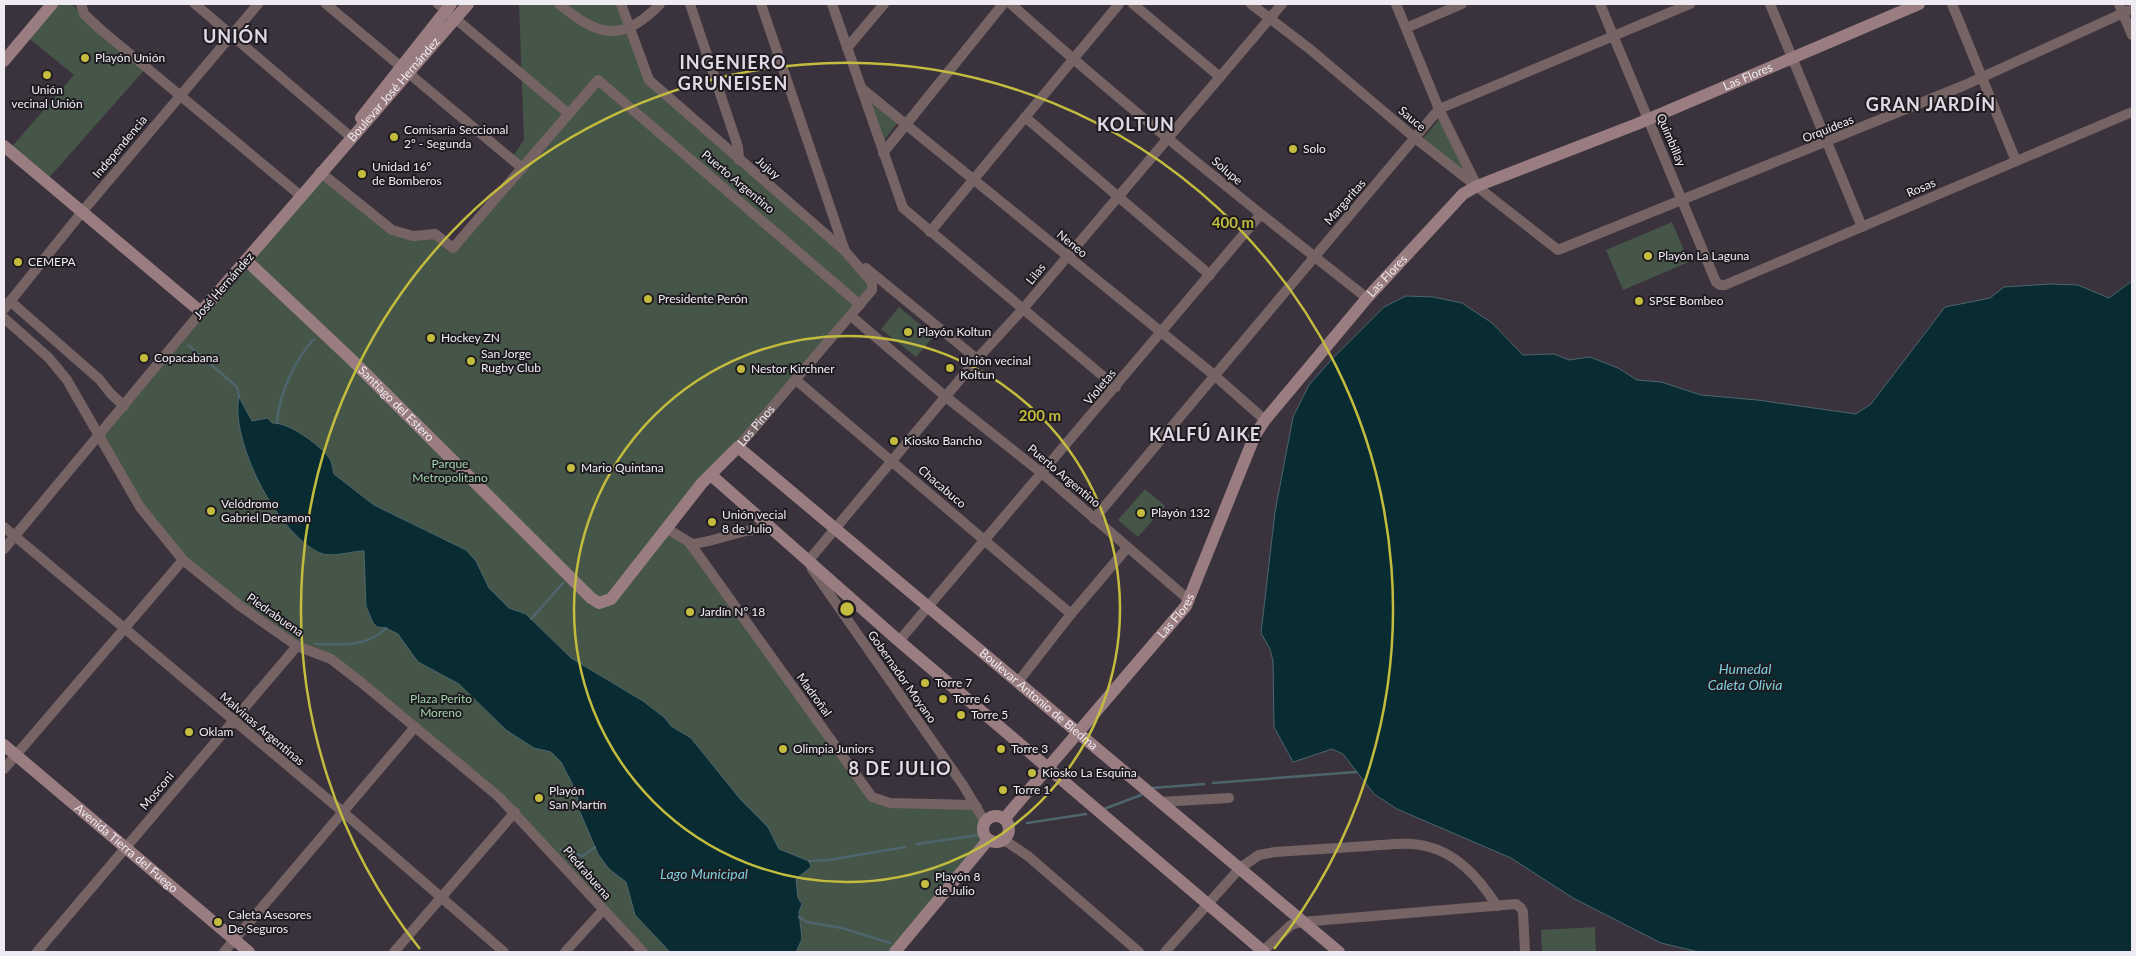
<svg xmlns="http://www.w3.org/2000/svg" width="2136" height="956" viewBox="0 0 2136 956" font-family="Lato,sans-serif">
	<rect width="100%" height="100%" fill="#3a333d"/>
	<g fill="#455547">
		<polygon points="52,4 71,4 147,67 47,180 9,150 74,75 25,35"/>
		<polygon points="519,4 621,4 649,80 845,251 872,283 666,528 689,542 872,797 973,805 983,826 986,837 895,952 643,952 515,812 331,659 297,646 183,560 140,507 100,436 320,172 392,230 435,234 452,248 522,169 511,159 524,140"/>
		<polygon points="869,100 897,123 883,142"/>
		<polygon points="1441,117 1470,177 1422,140"/>
		<polygon points="1672,222 1689,262 1623,290 1606,250"/>
		<polygon points="899,307 934,336 916,357 881,329"/>
		<polygon points="1145,489 1165,506 1138,537 1118,520"/>
		<polygon points="1595,927 1596,952 1542,952 1541,930"/>
	</g>
	<g fill="#082c32" stroke="#4d656c">
		<polygon points="2132,281 2132,952 1699,952 1661,943 1573,898 1511,858 1397,809 1374,794 1343,754 1332,749 1293,762 1274,727 1273,661 1270,649 1261,633 1275,512 1293,417 1309,385 1333,358 1384,307 1406,296 1433,297 1462,303 1492,323 1523,355 1554,354 1569,360 1590,357 1618,368 1637,380 1661,382 1701,395 1757,400 1856,414 1871,404 1945,307 1990,298 2004,287 2050,284 2078,285 2109,298"/>
		<path d="M239,397L252,421L268,418L272,423C289,422 320,445 330,459C332,463 333,470 334,474L374,505L466,550L476,561L489,588L509,608L526,614L571,658L643,701L665,718L671,726L691,738L741,800L768,827L779,849L809,861L811,867L796,879L798,898L802,904L799,912L802,939L796,952H670L635,915L626,882L609,869L598,854L580,812L577,793L561,762L551,752L534,748L506,730L459,684L418,662L398,634L386,628L377,627L373,623L366,606L364,551C349,551 331,559 318,552C277,532 230,441 239,397Z"/>
	</g>
	<g fill="none" stroke-linecap="round" stroke-linejoin="round">
		<g stroke="#4d656c" stroke-width="2.5">
			<polyline points="188,345 237,387 239,397"/>
			<path d="M277,423C279,394 295,359 314,339"/>
			<polyline points="531,619 563,583"/>
			<path d="M315,644C340,644 367,648 386,628"/>
			<polyline points="1213,783 1356,772"/>
			<polyline points="1152,788 1204,784"/>
			<polyline points="1104,809 1141,795"/>
			<polyline points="1027,823 1086,814"/>
			<polyline points="917,844 979,835"/>
			<polyline points="561,850 583,856 595,847"/>
			<polyline points="809,861 829,860 905,847"/>
			<polyline points="799,917 807,922 842,928 890,943"/>
		</g>
		<g stroke="#766465" stroke-width="10">
			<polyline points="81,4 84,14 100,29 301,196"/>
			<polyline points="195,4 351,137"/>
			<polyline points="326,4 522,168"/>
			<polyline points="438,4 569,114"/>
			<path d="M559,4C598,36 622,44 660,4"/>
			<polyline points="621,4 649,80 845,251"/>
			<polyline points="690,4 738,147 739,160"/>
			<polyline points="832,4 903,208 1116,387"/>
			<path d="M1011,4C1126,107 1246,203 1367,298"/>
			<polyline points="1133,4 1220,77"/>
			<polyline points="1251,4 1311,50 1415,138 1558,250 1965,85 2132,9"/>
			<polyline points="1396,4 1439,109 1474,180"/>
			<polyline points="1600,4 1716,282 1720,285 1725,285 2132,112"/>
			<polyline points="1770,4 1862,227"/>
			<polyline points="1952,4 2016,161"/>
			<polyline points="2119,4 2132,35"/>
			<polyline points="1406,28 1462,4"/>
			<polyline points="847,48 884,4"/>
			<polyline points="861,88 1214,375 1265,420"/>
			<polyline points="1025,117 1210,275"/>
			<polyline points="883,153 1003,4"/>
			<polyline points="320,172 392,230 413,236 435,234 453,248 598,80 860,305"/>
			<polyline points="930,232 1119,4"/>
			<polyline points="866,268 977,359"/>
			<polyline points="10,301 99,379 111,394 124,406"/>
			<polyline points="4,309 82,212 258,4"/>
			<polyline points="851,316 946,397 1043,474 1189,600"/>
			<polyline points="4,318 49,358 67,380 140,507 183,560 240,606 297,646 331,659 362,683 499,797 643,952"/>
			<polyline points="796,380 1071,614"/>
			<path id="s1" d="M738,447L872,290V283L869,279L845,251L761,4"/>
			<polyline points="1094,519 1439,109 1690,4"/>
			<polyline points="4,527 343,812 504,952"/>
			<polyline points="666,528 689,542 872,797 890,803 973,805 977,807"/>
			<path d="M690,544C718,543 746,524 774,531"/>
			<polyline points="4,549 201,312"/>
			<polyline points="899,641 1260,215"/>
			<polyline points="1018,682 1071,614 1127,548"/>
			<polyline points="4,769 183,560"/>
			<polyline points="1160,802 1229,798"/>
			<polyline points="985,822 963,785 812,569 809,560 977,359 1022,310 1282,4"/>
			<polyline points="1004,840 1028,856 1139,952"/>
			<polyline points="37,952 297,646"/>
			<polyline points="224,952 415,727"/>
			<polyline points="394,952 515,812"/>
			<polyline points="565,952 603,910"/>
			<path d="M1165,952L1240,868L1259,855L1275,852C1306,850 1337,848 1368,846C1387,845 1410,841 1429,847C1459,854 1481,881 1497,906"/>
			<polyline points="1262,952 1291,925 1302,922 1516,904 1521,908 1523,912 1525,952"/>
		</g>
		<g stroke="#997d80" stroke-width="12">
			<polyline points="4,61 52,4"/>
			<polyline points="361,118 451,4"/>
			<path id="s2" d="M4,146L201,312L468,4"/>
			<path id="s3" d="M246,260L351,359L591,598L599,603L611,599L702,483L738,447L1339,952"/>
			<polyline points="711,475 899,641 1264,952"/>
			<path id="s4" d="M4,745L249,952"/>
			<circle cx="996" cy="829" r="13"/>
			<path id="s5" d="M1005,818L1186,606L1255,435L1265,420L1367,298L1463,194L1477,186L1637,124L1919,4"/>
			<polyline points="895,952 988,840"/>
		</g>
	</g>
	<g fill="none" stroke="#c4bc3e" stroke-width="2.5">
		<circle cx="847" cy="609" r="273"/>
		<path d="M420 949A546 546 0 1 1 1274 949"/>
	</g>
	<g fill="#c4bc3e" stroke="#1f1c21" stroke-width="2">
		<circle cx="85" cy="58" r="5"/>
		<circle cx="47" cy="75" r="5"/>
		<circle cx="394" cy="137" r="5"/>
		<circle cx="1293" cy="149" r="5"/>
		<circle cx="362" cy="174" r="5"/>
		<circle cx="1648" cy="256" r="5"/>
		<circle cx="18" cy="262" r="5"/>
		<circle cx="648" cy="299" r="5"/>
		<circle cx="1639" cy="301" r="5"/>
		<circle cx="908" cy="332" r="5"/>
		<circle cx="431" cy="338" r="5"/>
		<circle cx="144" cy="358" r="5"/>
		<circle cx="471" cy="361" r="5"/>
		<circle cx="950" cy="368" r="5"/>
		<circle cx="741" cy="369" r="5"/>
		<circle cx="894" cy="441" r="5"/>
		<circle cx="571" cy="468" r="5"/>
		<circle cx="211" cy="511" r="5"/>
		<circle cx="1141" cy="513" r="5"/>
		<circle cx="712" cy="522" r="5"/>
		<circle cx="690" cy="612" r="5"/>
		<circle cx="925" cy="683" r="5"/>
		<circle cx="943" cy="699" r="5"/>
		<circle cx="961" cy="715" r="5"/>
		<circle cx="189" cy="732" r="5"/>
		<circle cx="783" cy="749" r="5"/>
		<circle cx="1001" cy="749" r="5"/>
		<circle cx="1032" cy="773" r="5"/>
		<circle cx="1003" cy="790" r="5"/>
		<circle cx="539" cy="798" r="5"/>
		<circle cx="925" cy="884" r="5"/>
		<circle cx="218" cy="922" r="5"/>
	</g>
	<g text-anchor="middle" stroke-width="4" stroke-linejoin="round" paint-order="stroke">
		<g font-size="12" fill="#efebf2" stroke="#1f1c21" text-anchor="start">
			<text x="95" y="62">Playón Unión</text>
			<text x="47" y="94" text-anchor="middle">Unión<tspan x="47" dy="14">vecinal Unión</tspan></text>
			<text x="404" y="134">Comisaría Seccional<tspan x="404" dy="14">2º - Segunda</tspan></text>
			<text x="1303" y="153">Solo</text>
			<text x="372" y="171">Unidad 16º<tspan x="372" dy="14">de Bomberos</tspan></text>
			<text x="1658" y="260">Playón La Laguna</text>
			<text x="28" y="266">CEMEPA</text>
			<text x="658" y="303">Presidente Perón</text>
			<text x="1649" y="305">SPSE Bombeo</text>
			<text x="918" y="336">Playón Koltun</text>
			<text x="441" y="342">Hockey ZN</text>
			<text x="481" y="358">San Jorge<tspan x="481" dy="14">Rugby Club</tspan></text>
			<text x="154" y="362">Copacabana</text>
			<text x="960" y="365">Unión vecinal<tspan x="960" dy="14">Koltun</tspan></text>
			<text x="751" y="373">Nestor Kirchner</text>
			<text x="904" y="445">Kiosko Bancho</text>
			<text x="581" y="472">Mario Quintana</text>
			<text x="221" y="508">Velódromo<tspan x="221" dy="14">Gabriel Deramon</tspan></text>
			<text x="1151" y="517">Playón 132</text>
			<text x="722" y="519">Unión vecial<tspan x="722" dy="14">8 de Julio</tspan></text>
			<text x="700" y="616">Jardín Nº 18</text>
			<text x="935" y="687">Torre 7</text>
			<text x="953" y="703">Torre 6</text>
			<text x="971" y="719">Torre 5</text>
			<text x="199" y="736">Oklam</text>
			<text x="793" y="753">Olimpia Juniors</text>
			<text x="1011" y="753">Torre 3</text>
			<text x="1042" y="777">Kiosko La Esquina</text>
			<text x="1013" y="794">Torre 1</text>
			<text x="549" y="795">Playón<tspan x="549" dy="14">San Martín</tspan></text>
			<text x="935" y="881">Playón 8<tspan x="935" dy="14">de Julio</tspan></text>
			<text x="228" y="919">Caleta Asesores<tspan x="228" dy="14">De Seguros</tspan></text>
		</g>
		<g font-size="12" fill="#efebf2" stroke="#1f1c21">
			<text dy="4" stroke="none"><textPath href="#s5" startOffset="1090">Las Flores</textPath></text>
			<text dy="4" stroke="none"><textPath href="#s2" startOffset="552">Boulevar José Hernández</textPath></text>
			<text transform="translate(1412 119) rotate(40)" y="4">Sauce</text>
			<text transform="translate(1828 129) rotate(-22)" y="4">Orquídeas</text>
			<text transform="translate(1671 140) rotate(67)" y="4">Quimbillay</text>
			<text transform="translate(120 147) rotate(-50)" y="4">Independencia</text>
			<text transform="translate(768 168) rotate(41)" y="4">Jujuy</text>
			<text transform="translate(1227 171) rotate(40)" y="4">Solupe</text>
			<text transform="translate(738 182) rotate(40)" y="4">Puerto Argentino</text>
			<text transform="translate(1921 188) rotate(-23)" y="4">Rosas</text>
			<text transform="translate(1345 202) rotate(-49)" y="4">Margaritas</text>
			<text transform="translate(1072 244) rotate(39)" y="4">Neneo</text>
			<text transform="translate(1036 274) rotate(-51)" y="4">Lilas</text>
			<text dy="4" stroke="none"><textPath href="#s5" startOffset="670">Las Flores</textPath></text>
			<text transform="translate(224 286) rotate(-49)" y="4">José Hernández</text>
			<text transform="translate(1100 387) rotate(-50)" y="4">Violetas</text>
			<text dy="4" stroke="none"><textPath href="#s3" startOffset="208">Santiago del Estero</textPath></text>
			<text dy="4" stroke="none"><textPath href="#s1" startOffset="28">Los Pinos</textPath></text>
			<text transform="translate(1064 476) rotate(40)" y="4">Puerto Argentino</text>
			<text transform="translate(942 487) rotate(40)" y="4">Chacabuco</text>
			<text dy="4" stroke="none"><textPath href="#s5" startOffset="265">Las Flores</textPath></text>
			<text transform="translate(275 615) rotate(35)" y="4">Piedrabuena</text>
			<text transform="translate(902 677) rotate(55)" y="4">Gobernador Moyano</text>
			<text transform="translate(814 695) rotate(54)" y="4">Madroñal</text>
			<text dy="4" stroke="none"><textPath href="#s3" startOffset="1096">Boulevar Antonio de Biedma</textPath></text>
			<text transform="translate(262 729) rotate(40)" y="4">Malvinas Argentinas</text>
			<text transform="translate(157 791) rotate(-50)" y="4">Mosconi</text>
			<text dy="4" stroke="none"><textPath href="#s4" startOffset="160">Avenida Tierra del Fuego</textPath></text>
			<text transform="translate(587 873) rotate(49)" y="4">Piedrabuena</text>
		</g>
		<g font-size="12" fill="#a0d3a8" stroke="#1f1c21">
			<text x="450" y="468">Parque<tspan x="450" dy="14">Metropolitano</tspan></text>
			<text x="441" y="703">Plaza Perito<tspan x="441" dy="14">Moreno</tspan></text>
		</g>
		<g font-size="14" font-style="italic" fill="#7ecedd" stroke="#1f1c21">
			<text x="1745" y="674">Humedal<tspan x="1745" dy="16">Caleta Olivia</tspan></text>
			<text x="704" y="879">Lago Municipal</text>
		</g>
		<g font-size="18" font-weight="bold" letter-spacing="1" fill="#e2d9e6" stroke="#1f1c21">
			<text x="236" y="43">UNIÓN</text>
			<text x="733" y="69">INGENIERO<tspan x="733" dy="21">GRUNEISEN</tspan></text>
			<text x="1931" y="111">GRAN JARDÍN</text>
			<text x="1136" y="131">KOLTUN</text>
			<text x="1205" y="441">KALFÚ AIKE</text>
			<text x="900" y="775">8 DE JULIO</text>
		</g>
	</g>
	<circle cx="847" cy="609" r="8" fill="#c4bc3e" stroke="#1f1c21" stroke-width="2.5"/>
	<g font-size="15" text-anchor="middle" font-weight="bold" fill="#c4bc3e" stroke="#1f1c21" stroke-width="4" stroke-linejoin="round" paint-order="stroke">
		<text x="1233" y="228">400 m</text>
		<text x="1040" y="421">200 m</text>
	</g>
	<rect width="2136" height="956" fill="none" stroke="#efebf2" stroke-width="10"/>
</svg>
